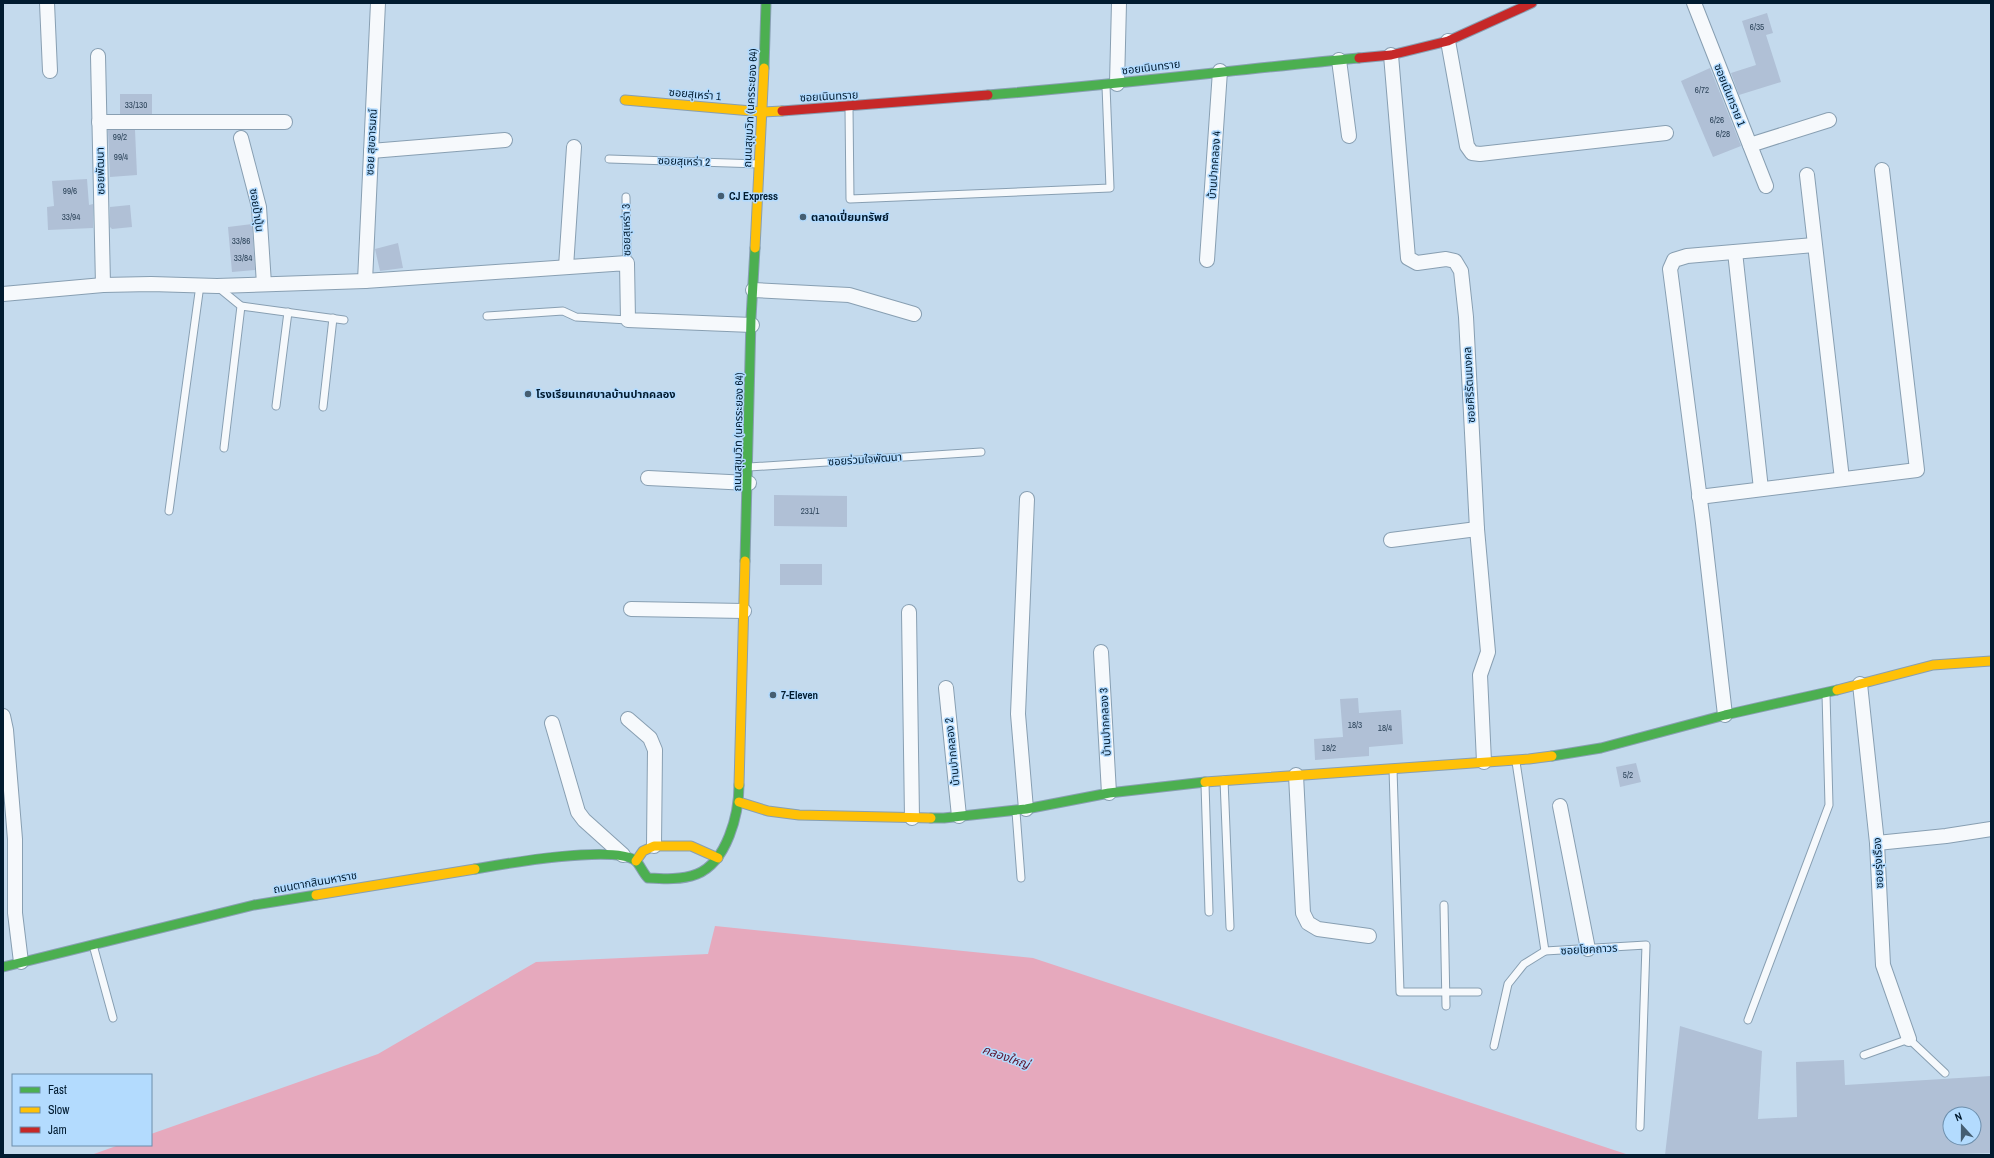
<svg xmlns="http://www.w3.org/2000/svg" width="1994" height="1158" viewBox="0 0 1994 1158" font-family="'Archivo Narrow','Noto Sans Thai',sans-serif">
	<rect width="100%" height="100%" fill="#c4daed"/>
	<polygon fill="#e6a9bd" points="715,926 1033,958 1629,1155 91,1155 119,1145 151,1145 151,1134 378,1054 536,962 708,954"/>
	<g fill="#b0c0d6" fill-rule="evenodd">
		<polygon points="1767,13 1773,33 1766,35 1781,82 1739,95 1731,73 1756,65 1742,21"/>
		<polygon points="1710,68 1741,146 1713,157 1681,81"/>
		<rect x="120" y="94" width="32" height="20"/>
		<polygon points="108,130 135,130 137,175 110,177"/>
		<polygon points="87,179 89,205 93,204 93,228 48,230 47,207 54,206 52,181"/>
		<polygon points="130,205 132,227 112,229 110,227 110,207"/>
		<polygon points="252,224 255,270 232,272 228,227"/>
		<polygon points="398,243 403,268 380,271 375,249"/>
		<polygon points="774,495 847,496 847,527 774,526"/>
		<rect x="780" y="564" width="42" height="21"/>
		<polygon points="1358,698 1359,713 1401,710 1403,744 1369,747 1369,756 1315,760 1314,739 1343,737 1340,699"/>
		<polygon points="1636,763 1641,782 1620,787 1616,767"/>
		<path d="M1680,1026L1762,1051L1758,1119L1797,1117L1796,1062L1844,1060L1845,1085L1991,1076V1153L1920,1155H1665ZM1950,1114H1974V1138H1950Z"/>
	</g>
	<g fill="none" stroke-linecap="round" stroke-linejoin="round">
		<defs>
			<g id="lane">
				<polyline points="849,108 850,199 1110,188 1106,86"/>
				<polyline points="609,159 759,164"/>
				<polyline points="626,197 627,263"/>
				<polyline points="219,288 241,306 224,448"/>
				<polyline points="241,306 344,320"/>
				<polyline points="487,316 563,311 576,317 628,320"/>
				<polyline points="276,406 288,312"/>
				<polyline points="323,407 333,318"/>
				<polyline points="749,467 981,452"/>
				<polyline points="169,511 200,285"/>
				<polyline points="1516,762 1545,951 1646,945 1640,1127"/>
				<polyline points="1393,769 1400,992 1478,992"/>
				<polyline points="1224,780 1230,927"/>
				<polyline points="1205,784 1209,912"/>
				<polyline points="1016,812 1021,878"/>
				<polyline points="1444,905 1446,1006"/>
				<polyline points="93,945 113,1018"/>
				<polyline points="1748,1020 1829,805 1826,694"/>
				<polyline points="1494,1046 1508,984 1524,964 1545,951"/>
				<polyline points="1864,1055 1909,1039 1945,1073"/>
			</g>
			<g id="street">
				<polyline points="47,3 50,71"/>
				<polyline points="1694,3 1766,186"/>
				<polyline points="1448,41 1467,146 1472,153 1480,154 1666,133"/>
				<polyline points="1391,55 1408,258 1417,263 1446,259 1455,261 1461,271 1466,317 1477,529 1488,652 1480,675 1484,762"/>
				<polyline points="98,56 103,285"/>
				<polyline points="1339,60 1349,136"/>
				<polyline points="1117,84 1119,3"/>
				<polyline points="99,122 285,122"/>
				<polyline points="241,138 259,207 264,284"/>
				<polyline points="1750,145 1829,120"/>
				<polyline points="371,151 505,140"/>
				<polyline points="1807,175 1842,479"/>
				<polyline points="1735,252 1761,489"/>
				<polyline points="1207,260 1220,71"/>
				<polyline points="566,267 574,147"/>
				<polyline points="365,281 378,3"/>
				<polyline points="753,290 849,295 914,314"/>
				<polyline points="3,294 103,285 151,284 217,286 365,281 627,263 628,320 752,325"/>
				<polyline points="648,478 749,483"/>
				<polyline points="1699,497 1917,470 1882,170"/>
				<polyline points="1391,540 1477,529"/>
				<polyline points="631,609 744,611"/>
				<polyline points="909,612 912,818"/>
				<polyline points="1101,652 1109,793"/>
				<polyline points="1860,684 1877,843 1883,965 1909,1039"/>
				<polyline points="946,688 959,816"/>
				<polyline points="1725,715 1703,523 1670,269 1674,260 1687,256 1814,245"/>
				<polyline points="3,716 6,730 15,839 15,913 21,962"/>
				<polyline points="628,719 650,738 655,750 654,846"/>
				<polyline points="552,723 578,812 584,820 623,855"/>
				<polyline points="1296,775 1303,913 1308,923 1318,929 1369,936"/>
				<polyline points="1560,806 1588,949"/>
				<polyline points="1026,809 1018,714 1027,499"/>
				<polyline points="1877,843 1946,836 1991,829"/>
			</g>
			<g id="fast">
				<polyline points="764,68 766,3"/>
				<path d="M988,95C1112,85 1235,70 1359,58"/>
				<polyline points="745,561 751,318 755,248"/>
				<polyline points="1552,756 1601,748 1725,715 1837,690"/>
				<polyline points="931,818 944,818 1026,809 1109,793 1205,782"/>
				<path d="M475,869C503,864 615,844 636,861C640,865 643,873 648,878C665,879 681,880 697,874C727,862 739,814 739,785"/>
				<polyline points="3,967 254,905 316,895"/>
			</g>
			<g id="slow">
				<polyline points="625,100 763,112 782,111"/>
				<polyline points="755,248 764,68"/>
				<polyline points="1837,690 1933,665 1991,661"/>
				<polyline points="1205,782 1529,759 1552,756"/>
				<polyline points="739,785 745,561"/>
				<polyline points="739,802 768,811 799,815 931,818"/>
				<polyline points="636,861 643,851 654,846 691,846 718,858"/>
				<polyline points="316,895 475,869"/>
			</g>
			<g id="jam">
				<polyline points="1359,58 1391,55 1448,41 1532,3"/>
				<polyline points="782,111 988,95"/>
			</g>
		</defs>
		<use href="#lane" stroke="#889fb2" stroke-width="9"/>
		<use href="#street" stroke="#889fb2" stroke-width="16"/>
		<use href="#fast" stroke="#889fb2" stroke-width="11"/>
		<use href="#slow" stroke="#889fb2" stroke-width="11"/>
		<use href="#jam" stroke="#889fb2" stroke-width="11"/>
		<use href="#lane" stroke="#f6f9fc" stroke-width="7"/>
		<use href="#street" stroke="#f6f9fc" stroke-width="14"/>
		<use href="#fast" stroke="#4caf50" stroke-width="9"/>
		<use href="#slow" stroke="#ffc107" stroke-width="9"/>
		<use href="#jam" stroke="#c62828" stroke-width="9"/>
	</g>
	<g fill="#455e72" stroke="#b3dbfe" stroke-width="1.5">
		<circle cx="721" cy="196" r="4"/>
		<circle cx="803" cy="217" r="4"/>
		<circle cx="528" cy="394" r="4"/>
		<circle cx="773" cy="695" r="4"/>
	</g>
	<g text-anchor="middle" stroke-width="3" stroke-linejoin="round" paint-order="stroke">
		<g font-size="9" fill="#2d445a">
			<text x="1757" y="30">6/35</text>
			<text x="1702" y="93">6/72</text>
			<text x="136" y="108">33/130</text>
			<text x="1717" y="123">6/26</text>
			<text x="1723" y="137">6/28</text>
			<text x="120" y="140">99/2</text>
			<text x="121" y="160">99/4</text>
			<text x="70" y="194">99/6</text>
			<text x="71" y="220">33/94</text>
			<text x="241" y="244">33/86</text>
			<text x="243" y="261">33/84</text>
			<text x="810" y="514">231/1</text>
			<text x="1355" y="728">18/3</text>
			<text x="1385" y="731">18/4</text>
			<text x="1329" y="751">18/2</text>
			<text x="1628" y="778">5/2</text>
		</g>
		<g font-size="11" fill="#011b30" stroke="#b3dbfe">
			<text transform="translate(1151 67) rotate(-7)" y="4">ซอยเนินทราย</text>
			<text transform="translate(695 94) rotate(5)" y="4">ซอยสุเหร่า 1</text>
			<text transform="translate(1730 95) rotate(68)" y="4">ซอยเนินทราย 1</text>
			<text transform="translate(829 96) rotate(-3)" y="4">ซอยเนินทราย</text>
			<text transform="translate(750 108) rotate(-87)" y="4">ถนนสุขุมวิท (นครระยอง 64)</text>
			<text transform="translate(371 142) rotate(-87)" y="4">ซอย สุขอารมณ์</text>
			<text transform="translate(684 161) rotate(2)" y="4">ซอยสุเหร่า 2</text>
			<text transform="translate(1214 165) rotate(-86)" y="4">บ้านปากคลอง 4</text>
			<text transform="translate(100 171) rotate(-91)" y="4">ซอยพัฒนา</text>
			<text transform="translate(257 210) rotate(82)" y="4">ซอยป้าปุ่น</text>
			<text transform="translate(626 230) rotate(-91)" y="4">ซอยสุเหร่า 3</text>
			<text transform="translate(1469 385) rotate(-93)" y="4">ซอยศิริรัตนมงคล</text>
			<text transform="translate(738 432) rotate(-89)" y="4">ถนนสุขุมวิท (นครระยอง 64)</text>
			<text transform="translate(865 459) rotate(-4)" y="4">ซอยร่วมใจพัฒนา</text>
			<text transform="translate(1105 722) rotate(-93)" y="4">บ้านปากคลอง 3</text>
			<text transform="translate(952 752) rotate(-96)" y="4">บ้านปากคลอง 2</text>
			<text transform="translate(1878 863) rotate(-93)" y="4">ซอยรุ่งเรือง</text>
			<text transform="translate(315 882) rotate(-10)" y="4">ถนนตากสินมหาราช</text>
			<text transform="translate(1589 949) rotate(-3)" y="4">ซอยโชคถาวร</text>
		</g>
		<g font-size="11" font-weight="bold" fill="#011b30" stroke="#b3dbfe" text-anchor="start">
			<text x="729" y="200">CJ Express</text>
			<text x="811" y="221">ตลาดเปี่ยมทรัพย์</text>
			<text x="536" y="398">โรงเรียนเทศบาลบ้านปากคลอง</text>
			<text x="781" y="699">7-Eleven</text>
		</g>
		<g font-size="12" font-style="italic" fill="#5c122b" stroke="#b3dbfe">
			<text transform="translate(1006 1057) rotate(19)" y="4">คลองใหญ่</text>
		</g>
	</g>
	<rect width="1994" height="1158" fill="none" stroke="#011b30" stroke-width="8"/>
	<rect x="12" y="1074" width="140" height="72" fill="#b3dbfe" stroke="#6c8eac"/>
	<rect x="20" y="1087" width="20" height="6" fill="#4caf50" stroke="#6c8eac"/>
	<text x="48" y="1094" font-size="12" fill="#011b30">Fast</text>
	<rect x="20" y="1107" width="20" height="6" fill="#ffc107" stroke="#6c8eac"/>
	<text x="48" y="1114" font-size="12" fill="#011b30">Slow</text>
	<rect x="20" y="1127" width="20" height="6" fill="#c62828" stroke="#6c8eac"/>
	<text x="48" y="1134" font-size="12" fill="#011b30">Jam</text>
	<g transform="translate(1962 1126) rotate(339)"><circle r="19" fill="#b3dbfe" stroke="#6c8eac"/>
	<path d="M0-3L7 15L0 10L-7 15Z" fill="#455e72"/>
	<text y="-6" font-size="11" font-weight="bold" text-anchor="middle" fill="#011b30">N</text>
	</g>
</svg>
